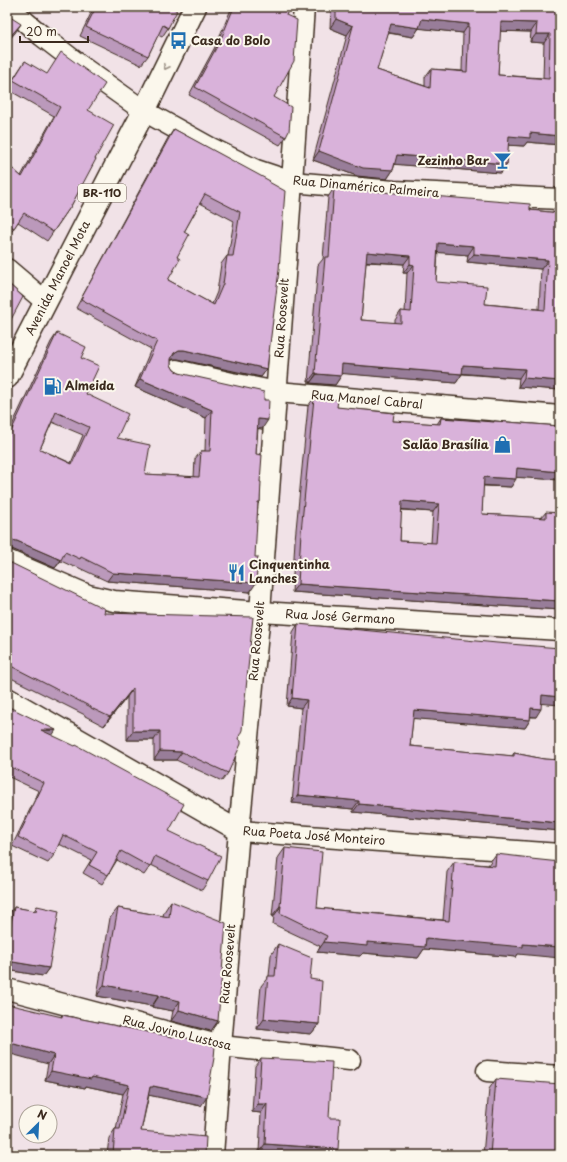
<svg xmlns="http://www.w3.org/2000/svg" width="567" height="1162" viewBox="0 0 567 1162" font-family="'Playpen Sans',sans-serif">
	<rect width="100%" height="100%" fill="#f1e2e7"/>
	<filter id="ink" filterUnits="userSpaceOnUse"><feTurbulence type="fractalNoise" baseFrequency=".025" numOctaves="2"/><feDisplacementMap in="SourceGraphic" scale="8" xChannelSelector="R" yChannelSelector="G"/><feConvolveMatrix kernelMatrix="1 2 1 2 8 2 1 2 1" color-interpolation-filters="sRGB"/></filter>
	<g filter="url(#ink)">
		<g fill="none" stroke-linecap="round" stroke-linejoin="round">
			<defs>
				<g id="street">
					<polyline points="8,7 42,36 85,69 144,111 209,147 256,170 292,182 394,191 560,199"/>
					<polyline points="7,269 46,302"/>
					<polyline points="176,370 232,383 277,392 560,416"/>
					<polyline points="7,560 88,595 114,601 260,612 560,630"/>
					<polyline points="7,698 239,831 560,854"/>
					<polyline points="7,989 221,1046 350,1060"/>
					<polyline points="487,1071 560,1076"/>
					<polyline points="213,1155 221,1046 239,831 260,612 292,182 304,7"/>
				</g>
				<polyline id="primary" points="7,377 144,111 195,7"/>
			</defs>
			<use href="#street" stroke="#3b2a1e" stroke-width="23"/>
			<use href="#primary" stroke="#3b2a1e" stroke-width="25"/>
			<use href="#street" stroke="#fbf7ec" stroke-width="20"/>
			<use href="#primary" stroke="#fbf7ec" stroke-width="22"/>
		</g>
		<g fill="#b9b" stroke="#3b2a1e" fill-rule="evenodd">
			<polygon points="94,7 175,7 168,28 162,37 158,35 148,56 141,65 80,36"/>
			<polygon points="232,7 290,7 286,15 274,97 286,137 280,145 189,95 215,47"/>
			<path d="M331,7H560V145L527,142L524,146L508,145L507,164L501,173L395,164L393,170L387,179L357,176L313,160L347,35L330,28ZM419,28L463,33L462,71L431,69L425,77V86L377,70L388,33L413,37ZM500,31L531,32L530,42L544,43L543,78L498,75Z"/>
			<polygon points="25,61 88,110 95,159 71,206 47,241 18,222 8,237 7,237 7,164 21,176 54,116 7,89 19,70"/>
			<path d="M174,129L269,182L267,369L261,377L178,359H173L171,360V365L174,370L179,373L264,400L262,429L258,428L256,454L260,482V502L258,504L250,592L107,581L75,566L74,567L61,561L55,568L12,549H7V436L51,342L57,333L81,358L86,394L117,438L145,474L194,477L195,459L201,451H205L206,418L135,387L151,349L76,308L168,138ZM200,203L234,221L228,256H227L221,264L217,292L212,304L168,280L177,257L184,232ZM52,422L83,435L71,463L40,449Z"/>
			<path d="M334,188L530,210L560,213V390L518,387L519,378L462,374L456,383L341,373V376L335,385L310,383L311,382H308L318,265L323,259L328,197ZM438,252L468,255L467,262L541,269L539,309L485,304L436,282ZM366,262L404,264L403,273H407L405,312L401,311L395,320V323L361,320Z"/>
			<path d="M314,398L337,407L393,421L437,424L441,418L493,422L494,421L560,426V480L516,477L511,487L483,486L482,514L541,518L546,512L560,610L292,592L295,540L308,406ZM401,510L433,512L431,543L400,541Z"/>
			<polygon points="7,561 104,613 238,739 228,773 222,781 176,760 154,760 154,740 127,740 127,697 104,726 85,716 85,715 7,676"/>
			<polygon points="298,624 541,703 536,717 530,717 530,720 525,728 413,718 410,746 512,756 514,753 544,759 560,760 560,831 353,812 353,809 292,803 301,708 287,706 293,632"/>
			<polygon points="7,706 52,735 169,831 208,881 202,890 151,865 144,875 117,860 108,875 102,884 83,873 91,860 59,844 54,855 48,863 12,846 39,791 7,776"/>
			<polygon points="285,848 317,908 443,920 447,872 454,862 488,865 496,854 518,954 516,957 424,949 418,958 363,953 360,956 317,952 320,946 273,924 274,916 272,916 278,858"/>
			<polygon points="171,901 218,1021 211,1031 171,1021 173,1011 152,1007 152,1006 97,996 110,918 118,908 163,916 164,912"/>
			<polygon points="37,906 49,968 43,976 7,970 7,921 8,916 14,907 34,911"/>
			<polygon points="278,944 310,979 319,1024 311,1034 257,1029 261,986 269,976 271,955"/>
			<polygon points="62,1015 172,1037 173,1034 201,1106 149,1095 141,1131 205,1155 107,1155 109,1138 115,1129 116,1129 123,1094 86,1086 85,1088 45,1080 48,1064 61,1017"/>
			<polygon points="261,1058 329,1118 259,1152 261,1113 252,1112 255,1066"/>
			<polygon points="496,1079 559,1117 556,1155 483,1155 489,1089"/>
		</g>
		<g fill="#987d99" stroke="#3b2a1e">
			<polygon points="336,19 353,26 347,35 330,28"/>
			<polygon points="422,19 469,24 463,33 416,28"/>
			<polygon points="501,22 537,23 531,32 494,31"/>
			<polygon points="21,24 15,33 7,42 7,40"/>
			<polygon points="391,24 419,28 413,37 385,32"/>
			<polygon points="536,34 550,34 544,43 530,42"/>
			<polygon points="530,133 560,136 560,145 527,142 524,146 503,145 509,136"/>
			<polygon points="319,151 393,170 387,179 357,176 313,160"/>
			<polygon points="397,155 507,164 501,173 391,164"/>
			<polygon points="438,243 474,246 468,255 432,252"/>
			<polygon points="367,252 410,256 404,264 361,261"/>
			<polygon points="474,254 548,260 541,269 467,262"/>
			<polygon points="410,264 414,265 407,273 403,273"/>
			<polygon points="179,350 184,350 267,369 261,377 178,359 173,359 168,362 174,353"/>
			<polygon points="342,364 462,374 456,383 336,373"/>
			<polygon points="463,365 525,369 519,378 457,373"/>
			<polygon points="315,373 317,373 311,382 308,382"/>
			<polygon points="317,374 341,376 335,385 310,383"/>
			<polygon points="524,378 560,381 560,390 518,387"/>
			<polygon points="140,379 212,410 206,418 135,387"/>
			<polygon points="258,419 268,420 262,429 253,428"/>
			<polygon points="517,468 560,472 560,480 511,477"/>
			<polygon points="484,477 516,479 511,487 478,485"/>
			<polygon points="402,501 439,504 433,512 396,509"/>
			<polygon points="12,540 17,541 61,560 55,568 12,549 7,549 7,542"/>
			<polygon points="113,573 256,583 250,592 107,581"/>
			<polygon points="298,584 560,601 560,610 292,592"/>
			<polygon points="133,688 127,697 104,726 110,717"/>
			<polygon points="542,695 560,697 560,705 536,703"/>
			<polygon points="292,698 307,700 301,708 287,706"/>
			<polygon points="531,708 541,709 536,717 525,716"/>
			<polygon points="414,710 530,720 525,728 408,718"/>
			<polygon points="41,730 56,730 50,739"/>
			<polygon points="133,731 160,731 154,740 127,740"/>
			<polygon points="160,751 182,752 176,760 154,760"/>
			<polygon points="298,795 359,801 353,809 292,803"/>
			<polygon points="359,804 560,823 560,831 353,812"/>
			<polygon points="280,906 281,906 274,916 272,916"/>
			<polygon points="426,938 523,944 560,947 560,958 518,954 516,957 424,949 418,958 363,953 360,956 317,952 324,942 367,942"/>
			<polygon points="7,961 49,968 43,976 7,970"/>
			<polygon points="104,985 159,995 152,1006 97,996"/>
			<polygon points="159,996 180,1001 173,1011 152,1007"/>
			<polygon points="179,1010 218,1021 211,1031 171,1021"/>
			<polygon points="264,1019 319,1024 311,1034 257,1029"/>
			<polygon points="7,1042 54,1055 48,1064 7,1053"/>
			<polygon points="51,1071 92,1077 129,1085 123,1094 86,1086 85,1088 45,1080"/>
			<polygon points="153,1086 207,1097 201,1106 148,1095 150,1087"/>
			<polygon points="258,1104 267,1104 261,1113 252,1112"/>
			<polygon points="559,1106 560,1106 560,1117 552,1116"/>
			<polygon points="265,1144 338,1149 334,1155 299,1155 259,1152"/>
		</g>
		<g fill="#d9b2da" stroke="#3b2a1e" fill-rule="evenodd">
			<polygon points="96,7 175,7 174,9 177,11 168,28 163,25 148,56 86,27"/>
			<polygon points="234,7 290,7 286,15 297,20 294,61 274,97 291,107 289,131 286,137 195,87 221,39"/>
			<path d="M336,7H560V136L530,133V138L509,136L507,164L397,155L393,170L363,168L319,151L353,26L336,19ZM422,19L469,24L467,72L431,69L430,88L377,70L391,24L419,28ZM501,22L537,23L536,34H550L549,79L498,75Z"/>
			<polygon points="7,15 21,24 7,40"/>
			<polygon points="61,52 105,84 88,110 114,125 95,159 96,159 71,206 53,232 24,213 14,228 7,224 7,164 22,177 60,107 13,80 25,61 47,74"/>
			<path d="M174,129L270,181L269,182L285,191L279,270L267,369L184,350H179L174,353L171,359V365L174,370L179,373L264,392V400H269L268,420L258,419L256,454L262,455L260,482H261L260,502H258L255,557H258L256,583L113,573L81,557L80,559L65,552L61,560L17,541L12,540L7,542V440L57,333L86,347L81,358L99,366L86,394L128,414L117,438L150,445L145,474L199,477L201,451H210L212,410L140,379L157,341L81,299ZM205,194L240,212L233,256H227L223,284L214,305L168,280L180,259L177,257L189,235L184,232ZM56,412L89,427L72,464L40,449Z"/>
			<path d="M334,188L530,204V210L560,213V381L524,378L525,369L463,365L462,374L342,364L341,376L317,374V373H315L325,257H329ZM438,243L474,246V254L548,260L545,310L485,304L487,286L436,282ZM367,252L410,256V264L414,265L411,312L401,311V323L361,320Z"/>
			<polygon points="7,282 23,297 7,327"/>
			<path d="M314,398L338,400L337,407L394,413L393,421L440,424L441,418L494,422V421L560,426V472L517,468L516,479L484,477L482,514L546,518V512L560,513V601L298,584L301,532ZM402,501L439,504L436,543L400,541Z"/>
			<polygon points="7,561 105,609 104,613 253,617 242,730 238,739 241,741 241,744 228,773 182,752 160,751 160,731 133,731 133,688 110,717 91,708 91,707 7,664"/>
			<polygon points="298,624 497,643 560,648 560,697 542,695 541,709 531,708 530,720 414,710 410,746 514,756 514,753 544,759 560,760 560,823 359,804 359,801 298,795 307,700 292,698"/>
			<polygon points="7,706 56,730 41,730 75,746 76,745 184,804 169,831 221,856 208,881 155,856 150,867 121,851 108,875 89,865 97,852 63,835 54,855 18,837 44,783 7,765"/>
			<polygon points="285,848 322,852 317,908 449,921 454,862 495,866 496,854 531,858 531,859 560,862 560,947 523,944 523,947 426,938 425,947 367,942 367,946 324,942 327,936 280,913 281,906 280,906"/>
			<polygon points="171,901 226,923 218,1021 179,1010 180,1001 159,996 159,995 104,985 118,908 169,917"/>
			<polygon points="37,906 59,911 49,968 7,961 7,945 14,907 36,911"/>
			<polygon points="278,944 312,958 310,979 322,981 319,1024 264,1019 268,976 275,976"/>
			<polygon points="7,1004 62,1017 62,1015 173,1037 173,1034 215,1046 214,1058 207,1097 153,1086 153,1087 150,1087 141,1131 206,1137 205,1155 113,1155 115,1129 120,1129 129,1085 92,1077 91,1079 51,1071 54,1055 7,1042"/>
			<polygon points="261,1058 332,1062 329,1118 340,1118 338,1149 265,1144 267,1104 258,1104"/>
			<polygon points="496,1079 560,1084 560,1106 559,1106 556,1155 490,1155"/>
			<polygon points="16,1151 68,1151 67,1155 15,1155"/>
		</g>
		<defs><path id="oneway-chevron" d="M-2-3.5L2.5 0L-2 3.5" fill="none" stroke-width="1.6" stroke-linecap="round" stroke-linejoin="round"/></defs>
		<use stroke="#9b9085" href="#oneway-chevron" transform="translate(166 67) rotate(116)"/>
	</g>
	<defs>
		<symbol id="bus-bare" viewBox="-9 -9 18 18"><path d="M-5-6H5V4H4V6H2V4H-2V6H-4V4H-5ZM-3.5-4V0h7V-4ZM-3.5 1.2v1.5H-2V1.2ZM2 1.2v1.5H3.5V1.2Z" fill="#1f6fb2" stroke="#fbf7ec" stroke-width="2.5" paint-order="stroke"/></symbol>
		<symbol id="bar-bare" viewBox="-9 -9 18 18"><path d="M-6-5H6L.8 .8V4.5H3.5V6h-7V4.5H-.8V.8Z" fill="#1f6fb2" stroke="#fbf7ec" stroke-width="2.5" paint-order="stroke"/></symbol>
		<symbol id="fuel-bare" viewBox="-9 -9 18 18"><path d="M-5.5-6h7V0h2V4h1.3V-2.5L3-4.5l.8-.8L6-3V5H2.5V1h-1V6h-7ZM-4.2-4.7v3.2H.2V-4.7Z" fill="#1f6fb2" stroke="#fbf7ec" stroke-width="2.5" paint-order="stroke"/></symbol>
		<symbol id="shop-bare" viewBox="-9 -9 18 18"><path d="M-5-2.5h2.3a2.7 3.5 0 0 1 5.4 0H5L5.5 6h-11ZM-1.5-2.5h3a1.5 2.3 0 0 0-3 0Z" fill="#1f6fb2" stroke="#fbf7ec" stroke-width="2.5" paint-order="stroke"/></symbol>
		<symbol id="restaurant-bare" viewBox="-9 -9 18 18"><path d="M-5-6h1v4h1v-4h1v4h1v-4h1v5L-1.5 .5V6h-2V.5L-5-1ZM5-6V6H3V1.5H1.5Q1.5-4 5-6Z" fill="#1f6fb2" stroke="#fbf7ec" stroke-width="2.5" paint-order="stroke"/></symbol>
	</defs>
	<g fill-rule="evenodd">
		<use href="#bus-bare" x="166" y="28" width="25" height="25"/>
		<use href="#bar-bare" x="490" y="148" width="25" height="25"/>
		<use href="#fuel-bare" x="40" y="374" width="25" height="25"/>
		<use href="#shop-bare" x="490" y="432" width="25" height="25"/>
		<use href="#restaurant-bare" x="224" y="560" width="25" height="25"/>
	</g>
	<g text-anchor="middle" stroke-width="4" stroke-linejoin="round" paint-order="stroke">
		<rect fill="#fbf7ec" stroke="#75685c" stroke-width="1" x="78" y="184" width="48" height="18" rx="3"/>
		<g font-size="11" font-weight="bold" fill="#3b2a1e">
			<text x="102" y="197">BR-110</text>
		</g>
		<g font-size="12" font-weight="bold" fill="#3b2a1e" stroke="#fbf7ec" text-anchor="start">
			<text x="191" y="45">Casa do Bolo</text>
			<text x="489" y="165" text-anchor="end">Zezinho Bar</text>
			<text x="65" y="390">Almeida</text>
			<text x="489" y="449" text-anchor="end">Salão Brasília</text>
			<text x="249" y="569">Cinquentinha<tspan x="249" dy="14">Lanches</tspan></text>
		</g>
		<g font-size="12" fill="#3b2a1e" stroke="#fbf7ec">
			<text transform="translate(366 187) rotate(5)" y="4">Rua Dinamérico Palmeira</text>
			<text transform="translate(58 278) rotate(-63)" y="4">Avenida Manoel Mota</text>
			<text transform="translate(282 318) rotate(-86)" y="4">Rua Roosevelt</text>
			<text transform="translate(367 400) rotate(5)" y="4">Rua Manoel Cabral</text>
			<text transform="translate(340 617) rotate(3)" y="4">Rua José Germano</text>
			<text transform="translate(257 641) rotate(-85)" y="4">Rua Roosevelt</text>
			<text transform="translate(314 836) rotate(4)" y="4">Rua Poeta José Monteiro</text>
			<text transform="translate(228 964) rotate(-85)" y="4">Rua Roosevelt</text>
			<text transform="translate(177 1033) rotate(14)" y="4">Rua Jovino Lustosa</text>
		</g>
	</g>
	<rect width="567" height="1162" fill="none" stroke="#fbf7ec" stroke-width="24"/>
	<rect x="12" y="12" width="543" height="1138" fill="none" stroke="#3b2a1e" stroke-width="1.5" filter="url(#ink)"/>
	<g transform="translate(38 1124) rotate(24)"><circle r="19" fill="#fbf7ec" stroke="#aea59a"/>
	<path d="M0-3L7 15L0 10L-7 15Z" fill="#1f6fb2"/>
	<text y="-6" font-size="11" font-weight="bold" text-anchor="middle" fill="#3b2a1e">N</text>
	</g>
	<path d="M20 36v6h68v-6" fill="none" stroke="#3b2a1e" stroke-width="2"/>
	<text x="26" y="36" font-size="12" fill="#3b2a1e" stroke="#fbf7ec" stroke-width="3" paint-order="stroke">20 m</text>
</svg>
